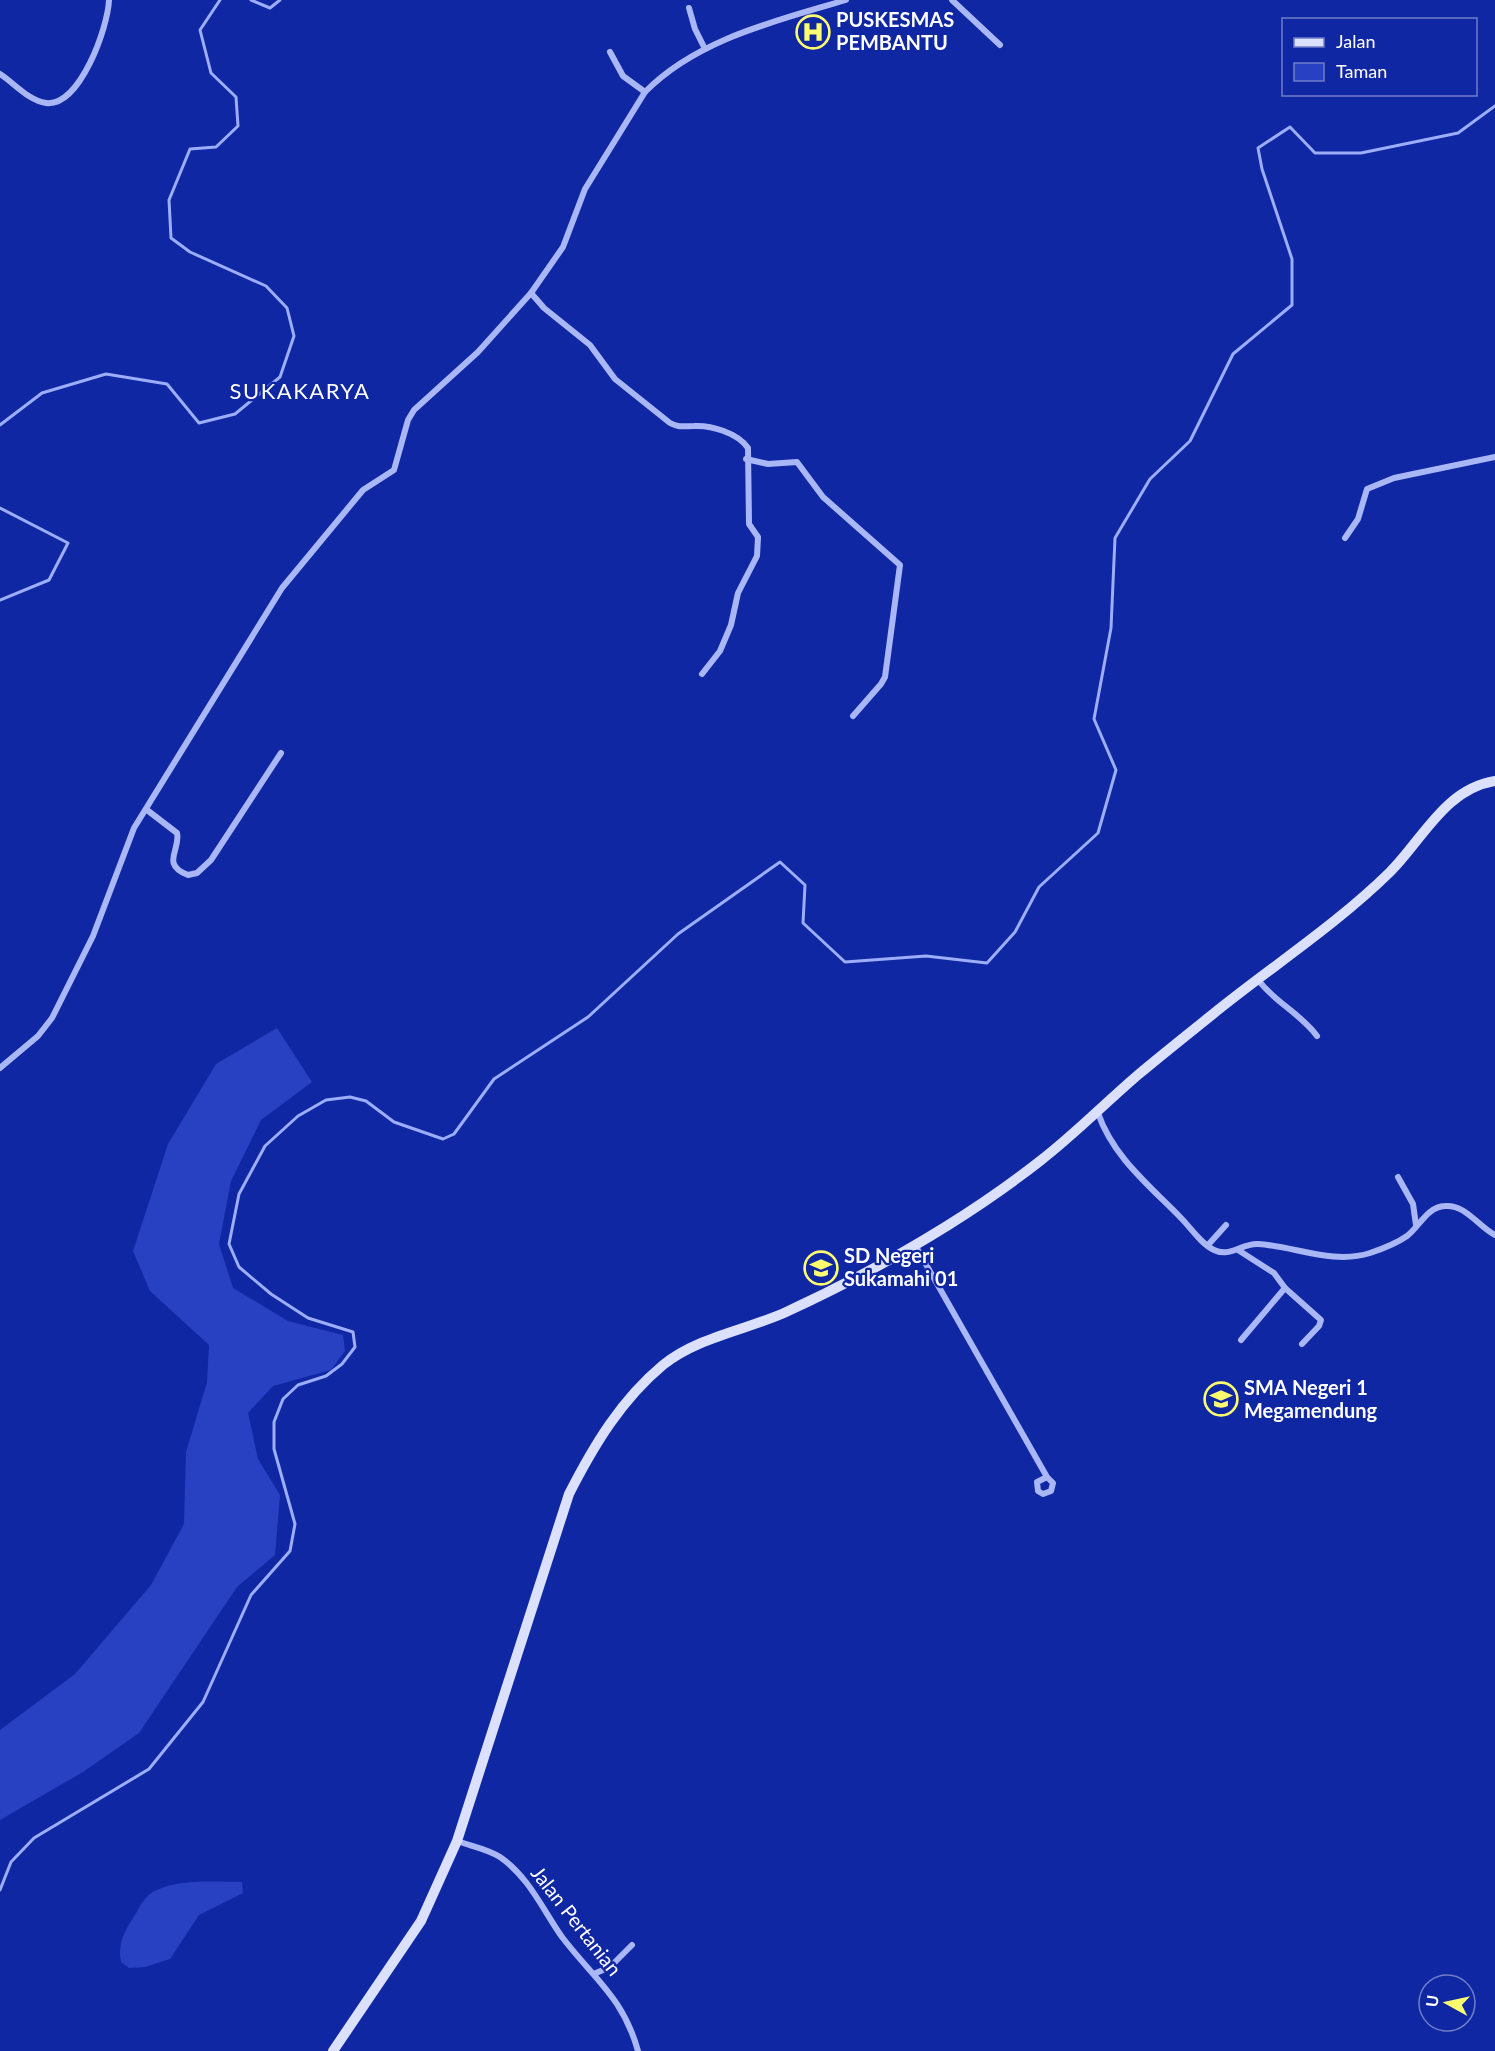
<svg xmlns="http://www.w3.org/2000/svg" width="1495" height="2051" viewBox="0 0 1495 2051" font-family="Lato,sans-serif">
	<rect width="100%" height="100%" fill="#1027a3"/>
	<g fill="#2741c2">
		<polygon points="277,1028 312,1082 261,1120 231,1181 219,1244 233,1288 288,1321 343,1335 345,1351 331,1370 273,1386 248,1413 258,1459 280,1495 275,1555 237,1587 139,1733 83,1772 0,1820 0,1730 75,1674 151,1585 184,1524 186,1452 207,1382 209,1345 150,1291 133,1251 168,1144 216,1064"/>
		<path d="M242,1882L243,1893L199,1915L170,1959L145,1967L129,1968L121,1962C118,1944 123,1934 133,1918C138,1911 142,1900 149,1895C170,1878 216,1882 242,1882Z"/>
	</g>
	<g fill="none" stroke-linecap="round" stroke-linejoin="round">
		<g stroke="#9cadf9" stroke-width="3">
			<polyline points="251,0 270,8 280,0"/>
			<polyline points="0,425 42,393 106,374 167,384 199,423 235,414 280,377 294,336 287,308 266,286 190,252 171,238 169,200 190,149 216,147 238,126 236,97 211,73 200,30 220,0"/>
			<polyline points="0,508 68,543 49,580 0,600"/>
			<polyline points="0,1890 11,1862 34,1838 149,1769 203,1702 251,1595 290,1551 295,1524 274,1449 274,1422 283,1399 298,1385 326,1376 342,1364 355,1347 353,1332 308,1318 271,1294 239,1267 229,1244 239,1194 265,1146 298,1116 326,1100 350,1097 366,1101 394,1122 443,1139 454,1134 494,1079 588,1017 678,934 780,862 805,885 803,923 845,962 926,956 987,963 1015,932 1039,887 1098,833 1116,770 1094,719 1111,628 1115,538 1150,479 1190,441 1233,354 1292,305 1292,259 1262,169 1258,148 1290,127 1315,153 1361,153 1458,133 1495,106"/>
		</g>
		<g stroke="#aab7f6" stroke-width="6">
			<polyline points="952,0 1000,45"/>
			<polyline points="689,8 695,29 705,49"/>
			<polyline points="610,52 623,76 645,92"/>
			<path d="M0,74C14,83 29,101 46,103C80,107 108,27 109,0"/>
			<path d="M531,293L544,308L590,345L615,379L670,423C679,428 685,426 694,426C711,425 738,433 748,448L749,524L758,537L757,556L738,593L731,625L720,651L702,674"/>
			<polyline points="746,459 768,464 797,462 823,497 900,565 885,677 881,684 853,716"/>
			<polyline points="1345,538 1358,519 1367,489 1394,478 1495,457"/>
			<path d="M147,810L177,833C181,850 160,864 188,875L197,873L211,860L281,753"/>
			<path d="M1259,981C1276,1003 1301,1014 1317,1036"/>
			<path d="M0,1068L38,1036L52,1018L93,936L134,828L282,588L363,490L394,470L408,420L414,410L478,352L531,293L563,247L585,189L645,92C697,39 776,21 846,0"/>
			<path d="M1098,1113C1113,1157 1150,1186 1181,1218C1191,1228 1201,1244 1214,1250C1230,1258 1242,1243 1258,1244C1294,1246 1333,1265 1370,1253C1382,1249 1397,1243 1407,1236C1420,1226 1427,1207 1445,1206C1465,1204 1479,1227 1495,1235"/>
			<polyline points="1398,1177 1413,1204 1416,1225"/>
			<polyline points="915,1245 1047,1477 1053,1483 1051,1491 1043,1494 1038,1491 1037,1482 1047,1477"/>
			<polyline points="1208,1245 1226,1225"/>
			<polyline points="1238,1250 1274,1273 1285,1288 1241,1340"/>
			<polyline points="1285,1288 1321,1320 1319,1326 1302,1344"/>
			<path d="M457,1841C471,1846 488,1849 500,1857C529,1877 543,1910 562,1937C594,1979 623,1997 638,2051"/>
			<polyline points="596,1973 610,1967 632,1945"/>
		</g>
		<path stroke="#dbe0fe" stroke-width="10" d="M333,2051L421,1921L457,1841L569,1494C594,1445 621,1400 663,1365C696,1338 745,1330 784,1313C873,1272 962,1222 1040,1161C1075,1134 1105,1103 1139,1074C1163,1054 1188,1034 1213,1014C1271,967 1336,925 1390,872C1423,839 1445,789 1495,781"/>
	</g>
	<defs>
		<symbol id="hospital-ring" viewBox="-11 -11 22 22"><circle r="9.5" fill="#1027a3" stroke="#fffe6f" stroke-width="1.5"/><path d="M-5-5h3v3.5h4V-5h3V5h-3V1.5h-4V5h-3Z" fill="#fffe6f"/></symbol>
		<symbol id="school-ring" viewBox="-11 -11 22 22"><circle r="9.5" fill="#1027a3" stroke="#fffe6f" stroke-width="1.5"/><path d="M0-5L7-2L0 1L-7-2ZM-4 1L0 2.5L4 1V4Q0 6-4 4Z" fill="#fffe6f"/></symbol>
	</defs>
	<g fill-rule="evenodd">
		<use href="#hospital-ring" x="794" y="13" width="38" height="38"/>
		<use href="#school-ring" x="802" y="1249" width="38" height="38"/>
		<use href="#school-ring" x="1202" y="1380" width="38" height="38"/>
	</g>
	<g text-anchor="middle" stroke-width="4.5" stroke-linejoin="round" paint-order="stroke">
		<g font-size="20" font-weight="bold" fill="#fff" stroke="#1027a3" text-anchor="start">
			<text x="836" y="27">PUSKESMAS<tspan x="836" dy="23">PEMBANTU</tspan></text>
			<text x="844" y="1263">SD Negeri<tspan x="844" dy="23">Sukamahi 01</tspan></text>
			<text x="1244" y="1395">SMA Negeri 1<tspan x="1244" dy="23">Megamendung</tspan></text>
		</g>
		<g font-size="20" fill="#fff" stroke="#1027a3">
			<text transform="translate(576 1921) rotate(52)" y="7">Jalan Pertanian</text>
		</g>
		<g font-size="22" letter-spacing="1.5" fill="#fff" stroke="#1027a3">
			<text x="300" y="399">SUKAKARYA</text>
		</g>
	</g>
	<rect x="1282" y="18" width="195" height="78" fill="#1027a3" stroke="#707dc8" stroke-width="1.5"/>
	<rect x="1294" y="38" width="30" height="9" fill="#dbe0fe" stroke="#707dc8" stroke-width="1.5"/>
	<text x="1336" y="48" font-size="18" fill="#ffffff">Jalan</text>
	<rect x="1294" y="63" width="30" height="18" fill="#2741c2" stroke="#707dc8" stroke-width="1.5"/>
	<text x="1336" y="78" font-size="18" fill="#ffffff">Taman</text>
	<g transform="translate(1447 2003) rotate(278)"><circle r="28" fill="#1027a3" stroke="#707dc8" stroke-width="1.5"/>
	<path d="M0-4.5L10 22L0 15L-10 22Z" fill="#fffe6f"/>
	<text y="-9" font-size="16" font-weight="bold" text-anchor="middle" fill="#ffffff">U</text>
	</g>
</svg>
